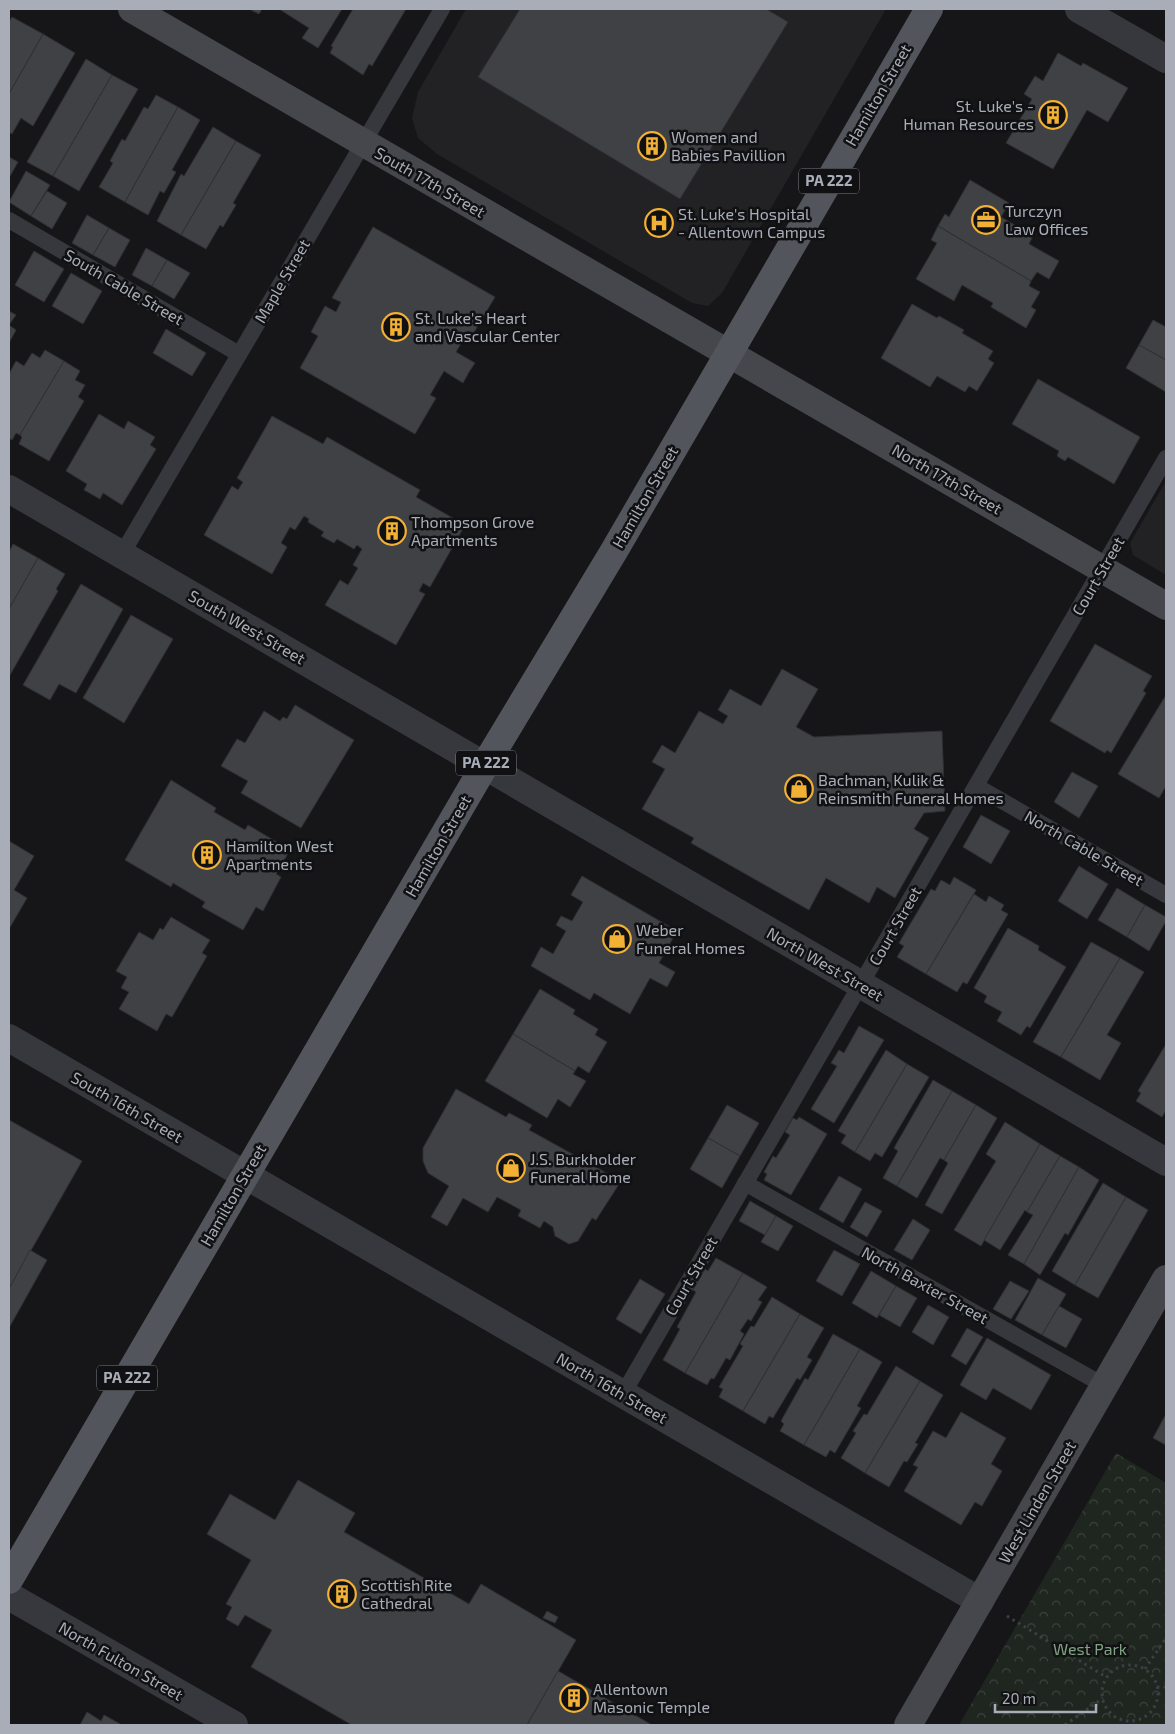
<svg xmlns="http://www.w3.org/2000/svg" width="1175" height="1734" viewBox="0 0 1175 1734" font-family="'Exo 2',sans-serif">
	<defs>
		<pattern id="park-crowns" width="20" height="18" patternUnits="userSpaceOnUse" patternTransform="scale(1.25)"><rect width="20" height="18" fill="#1e261f"/><path d="M2 6a3 3 0 1 1 6 0M12 15a3 3 0 1 1 6 0" fill="none" stroke="#3c433d"/></pattern>
	</defs>
	<rect width="100%" height="100%" fill="#161618"/>
	<g fill="#222225">
		<polygon points="466,9 886,9 722,293 708,306 692,303 437,154 418,138 412,118 418,92"/>
		<polygon points="1166,481 1166,575 1133,555 1130,543"/>
	</g>
	<polygon fill="url(#park-crowns)" points="1116,1453 1166,1483 1166,1725 959,1725"/>
	<g fill="#404145" stroke="#303034">
		<polygon points="249,9 262,9 259,14"/>
		<polygon points="279,9 342,9 318,48 302,38 309,28"/>
		<polygon points="353,9 406,9 372,66 369,64 363,75 330,53 333,47 331,46"/>
		<polygon points="520,9 766,9 788,22 680,199 478,77"/>
		<polygon points="12,17 43,34 9,94 9,22"/>
		<polygon points="43,34 75,53 33,126 21,118 12,134 9,132 9,94"/>
		<polygon points="1058,53 1081,66 1083,63 1128,88 1108,122 1087,110 1053,169 1006,143 1032,99 1024,94 1035,76 1043,81"/>
		<polygon points="86,59 112,75 53,176 27,162"/>
		<polygon points="112,75 138,89 79,191 53,176"/>
		<polygon points="156,95 178,107 125,202 99,187 113,163 110,161 122,139 125,141 144,107 148,109"/>
		<polygon points="178,107 200,120 172,170 176,172 164,193 160,191 148,215 125,202"/>
		<polygon points="213,127 236,141 181,235 157,221 181,174 184,176"/>
		<polygon points="236,141 261,155 233,203 236,205 223,227 220,225 206,249 181,235"/>
		<polygon points="9,157 18,162 9,178"/>
		<polygon points="26,171 50,185 31,216 9,202"/>
		<polygon points="970,180 1009,203 1001,217 1033,236 1029,244 1059,261 1049,279 1037,272 1031,281 938,226 945,214 949,217"/>
		<polygon points="47,191 67,203 52,229 31,216"/>
		<polygon points="87,215 109,228 93,255 72,243"/>
		<polygon points="938,226 1031,281 1029,286 1040,292 1031,307 1036,310 1026,328 991,307 993,303 962,285 954,301 916,279 937,243 931,240"/>
		<polygon points="373,227 495,297 473,334 468,331 456,352 475,363 469,372 463,383 444,371 430,395 436,398 415,434 300,368 318,336 311,332 325,306 336,312 341,302 332,298"/>
		<polygon points="109,228 130,240 115,267 93,255"/>
		<polygon points="146,248 167,260 152,286 132,275"/>
		<polygon points="34,251 64,269 44,302 15,285"/>
		<polygon points="167,260 190,273 174,299 152,286"/>
		<polygon points="71,273 102,291 83,324 52,306"/>
		<polygon points="912,304 937,318 939,316 964,330 962,333 993,351 988,359 994,363 977,391 969,386 965,392 937,376 930,387 881,358"/>
		<polygon points="9,311 16,315 9,325 16,330 9,343"/>
		<polygon points="1153,320 1166,327 1166,360 1139,345"/>
		<polygon points="166,329 206,353 192,376 153,353"/>
		<polygon points="1139,345 1166,360 1166,392 1126,368"/>
		<polygon points="45,350 64,361 20,435 16,433 12,440 9,438 9,374 16,361 24,366 32,353 40,358"/>
		<polygon points="64,361 80,371 75,380 85,385 78,397 84,401 49,461 19,444 22,437 20,435"/>
		<polygon points="1038,379 1140,437 1114,484 1068,457 1065,461 1057,456 1059,451 1012,424"/>
		<polygon points="99,414 124,429 128,421 155,437 150,445 156,449 122,505 103,493 100,499 84,490 87,484 66,471"/>
		<polygon points="272,416 323,444 327,437 420,490 416,497 465,525 430,587 423,583 419,591 425,594 396,645 325,605 340,580 348,585 358,568 353,565 362,549 357,545 354,549 337,539 334,543 321,536 324,532 308,522 309,519 304,516 295,530 290,527 281,543 287,547 272,574 204,535 232,486 238,490 243,482 237,478"/>
		<polygon points="13,544 38,558 9,609 9,552"/>
		<polygon points="38,558 65,574 56,589 58,591 10,675 9,609"/>
		<polygon points="81,584 123,609 76,693 59,684 50,700 23,685"/>
		<polygon points="131,615 173,639 124,723 83,698"/>
		<polygon points="1095,644 1152,676 1143,691 1146,693 1111,753 1107,750 1105,753 1050,721"/>
		<polygon points="782,669 818,689 796,727 814,737 942,731 945,811 924,813 914,829 929,838 895,898 877,887 869,903 826,878 809,910 691,843 694,838 642,809 665,769 652,762 662,745 675,753 699,711 723,724 728,716 718,710 730,689 761,706"/>
		<polygon points="1166,695 1166,786 1159,798 1118,774"/>
		<polygon points="295,705 354,740 301,828 241,793 248,781 221,766 237,739 245,743 264,711 280,721 283,717 287,719"/>
		<polygon points="1072,772 1098,786 1079,818 1054,802"/>
		<polygon points="171,780 216,808 214,812 245,830 248,825 290,850 276,874 281,877 263,911 256,907 243,930 202,907 205,902 173,883 171,887 125,860"/>
		<polygon points="981,815 1010,831 991,864 963,847"/>
		<polygon points="9,841 34,856 14,890 27,898 9,929"/>
		<polygon points="1079,866 1108,884 1087,919 1058,901"/>
		<polygon points="582,876 677,931 659,963 675,972 667,987 650,978 630,1014 594,993 590,1000 531,966 541,947 553,954 566,931 556,925 561,916 572,921 583,902 571,895"/>
		<polygon points="954,877 976,890 926,974 897,957 904,946 899,943 931,889 935,891 941,880 950,885"/>
		<polygon points="1117,888 1145,905 1127,937 1098,920"/>
		<polygon points="974,894 986,902 989,896 1004,905 1001,910 1008,914 967,984 963,982 957,992 926,974"/>
		<polygon points="1145,905 1166,917 1166,921 1149,951 1127,937"/>
		<polygon points="171,917 210,940 202,953 207,956 172,1017 166,1014 157,1031 119,1009 129,992 121,988 127,977 116,971 139,932 153,940 160,928 163,930"/>
		<polygon points="1008,928 1039,946 1038,950 1066,967 1030,1028 1027,1026 1021,1035 997,1021 1002,1012 984,1002 987,996 974,988"/>
		<polygon points="1091,942 1120,958 1061,1057 1033,1042"/>
		<polygon points="1120,958 1144,972 1107,1035 1121,1043 1100,1080 1061,1057"/>
		<polygon points="540,989 575,1010 573,1014 598,1029 595,1035 607,1042 589,1073 578,1066 575,1071 513,1034"/>
		<polygon points="859,1026 884,1040 834,1123 811,1109 837,1066 831,1063 839,1050 844,1053"/>
		<polygon points="513,1034 575,1071 573,1074 586,1081 570,1107 558,1099 547,1118 485,1081"/>
		<polygon points="1166,1044 1166,1110 1162,1117 1136,1101 1141,1093 1138,1091"/>
		<polygon points="886,1050 907,1064 855,1152 841,1143 846,1135 838,1131"/>
		<polygon points="907,1064 929,1077 882,1157 875,1153 870,1161 855,1152"/>
		<polygon points="933,1080 952,1091 897,1186 883,1178 898,1151 894,1148"/>
		<polygon points="456,1089 506,1117 509,1113 532,1125 529,1130 621,1181 596,1220 592,1218 578,1241 569,1244 555,1236 553,1227 544,1221 540,1228 518,1216 521,1210 497,1197 488,1212 463,1198 447,1226 431,1217 449,1186 428,1173 423,1161 423,1148"/>
		<polygon points="952,1091 976,1105 944,1160 940,1158 917,1198 897,1186"/>
		<polygon points="727,1105 759,1123 740,1156 708,1138"/>
		<polygon points="976,1105 997,1118 942,1214 925,1205 948,1163 944,1160"/>
		<polygon points="799,1117 827,1134 791,1195 764,1180 767,1174 764,1172 773,1156 776,1158 790,1135 785,1132 793,1118 797,1120"/>
		<polygon points="9,1120 82,1161 9,1289"/>
		<polygon points="1005,1122 1040,1144 981,1246 954,1230 996,1161 986,1154"/>
		<polygon points="708,1138 740,1156 722,1188 690,1169"/>
		<polygon points="1040,1144 1060,1156 1027,1212 1025,1210 1000,1250 984,1240"/>
		<polygon points="1060,1156 1079,1167 1024,1264 1008,1255 1033,1215 1027,1212"/>
		<polygon points="1079,1167 1099,1180 1068,1235 1065,1233 1040,1275 1024,1264"/>
		<polygon points="839,1176 862,1189 843,1223 819,1209"/>
		<polygon points="1103,1183 1126,1197 1075,1285 1052,1271"/>
		<polygon points="1126,1197 1148,1210 1098,1298 1075,1285"/>
		<polygon points="750,1201 776,1216 765,1235 739,1221"/>
		<polygon points="865,1202 882,1211 867,1237 850,1227"/>
		<polygon points="776,1216 793,1226 778,1251 761,1242"/>
		<polygon points="913,1219 930,1230 912,1260 894,1250"/>
		<polygon points="30,1250 47,1260 9,1328 9,1289"/>
		<polygon points="834,1250 860,1264 842,1296 816,1281"/>
		<polygon points="716,1258 743,1273 685,1373 663,1360 680,1329 677,1327 696,1292 693,1290 705,1269 708,1271"/>
		<polygon points="871,1271 896,1286 877,1318 852,1303"/>
		<polygon points="743,1273 767,1287 758,1300 762,1302 751,1321 748,1319 740,1331 744,1334 730,1360 726,1358 714,1379 711,1378 707,1385 685,1373"/>
		<polygon points="1038,1278 1066,1294 1042,1335 1015,1320"/>
		<polygon points="640,1279 665,1294 641,1334 616,1319"/>
		<polygon points="1010,1281 1029,1291 1011,1319 993,1309"/>
		<polygon points="896,1286 917,1298 900,1327 879,1315"/>
		<polygon points="772,1297 800,1314 743,1411 719,1397 723,1389 719,1387 743,1346 740,1344 751,1326 754,1327"/>
		<polygon points="928,1305 949,1317 933,1345 912,1332"/>
		<polygon points="1059,1306 1082,1319 1066,1348 1042,1335"/>
		<polygon points="800,1314 824,1328 807,1357 812,1360 800,1380 797,1378 773,1418 769,1416 765,1424 743,1411"/>
		<polygon points="967,1328 983,1337 966,1365 951,1356"/>
		<polygon points="833,1334 860,1349 804,1445 780,1431 784,1424 781,1421 805,1378 808,1380"/>
		<polygon points="987,1338 1051,1375 1031,1410 993,1388 986,1400 960,1385"/>
		<polygon points="860,1349 882,1362 857,1406 861,1408 835,1453 830,1450 826,1457 804,1445"/>
		<polygon points="896,1366 920,1381 865,1473 841,1458 856,1433 853,1431 864,1414 867,1415"/>
		<polygon points="920,1381 943,1395 915,1443 918,1444 907,1462 904,1461 889,1487 865,1473"/>
		<polygon points="961,1412 1006,1438 991,1464 1002,1471 982,1506 975,1502 961,1525 904,1491 918,1467 913,1465 933,1431 946,1438"/>
		<polygon points="1166,1414 1166,1445 1153,1438"/>
		<polygon points="298,1480 355,1513 344,1532 469,1604 481,1584 576,1640 527,1725 352,1725 251,1667 272,1630 245,1615 238,1626 226,1619 232,1607 226,1604 251,1560 207,1534 230,1494 275,1520"/>
		<polygon points="547,1611 558,1617 555,1623 543,1618"/>
		<polygon points="558,1671 652,1725 527,1725"/>
		<polygon points="87,1712 101,1721 104,1715 122,1725 80,1725"/>
	</g>
	<g fill="none" stroke-linecap="round" stroke-linejoin="round">
		<g stroke="#3d3f44" stroke-width="3" stroke-dasharray="2.5 4" stroke-linecap="butt">
			<polyline points="1007,1616 1106,1677"/>
			<circle cx="1130" cy="1693" r="28"/>
			<polyline points="1145,1669 1166,1638"/>
			<polyline points="1157,1687 1166,1687"/>
			<polyline points="1065,1725 1103,1698"/>
		</g>
		<g stroke="#37383d" stroke-width="16">
			<polyline points="9,220 239,354"/>
			<polyline points="122,554 442,9"/>
			<polyline points="976,786 1166,895"/>
			<polyline points="745,1183 1105,1386"/>
			<polyline points="623,1394 1166,458"/>
		</g>
		<g stroke="#37383d" stroke-width="28">
			<polyline points="1079,9 1166,59"/>
			<polyline points="9,489 1166,1162"/>
			<polyline points="9,1038 980,1601"/>
			<polyline points="9,1596 234,1725"/>
		</g>
		<g stroke="#45474d" stroke-width="28">
			<polyline points="132,9 1166,606"/>
			<polyline points="908,1725 1166,1279"/>
		</g>
		<polyline stroke="#53555c" stroke-width="28" points="9,1580 485,765 614,551 929,9"/>
	</g>
	<defs>
		<symbol id="building-ring" viewBox="-11 -11 22 22"><circle r="9.5" fill="#111113" stroke="#f2b134" stroke-width="1.5"/><path d="M-4-6H4V6H1V3H-1V6H-4ZM-2.5-4.3h1.7v1.8h-1.7ZM.8-4.3h1.7v1.8H.8ZM-2.5-1h1.7V.8h-1.7ZM.8-1h1.7V.8H.8Z" fill="#f2b134"/></symbol>
		<symbol id="office-ring" viewBox="-11 -11 22 22"><circle r="9.5" fill="#111113" stroke="#f2b134" stroke-width="1.5"/><path d="M-6-3h4V-5.5h4V-3h4V5H-6ZM-1-4.5V-3h2v-1.5ZM-6 0V1H6V0Z" fill="#f2b134"/></symbol>
		<symbol id="hospital-ring" viewBox="-11 -11 22 22"><circle r="9.5" fill="#111113" stroke="#f2b134" stroke-width="1.5"/><path d="M-5-5h3v3.5h4V-5h3V5h-3V1.5h-4V5h-3Z" fill="#f2b134"/></symbol>
		<symbol id="shop-ring" viewBox="-11 -11 22 22"><circle r="9.5" fill="#111113" stroke="#f2b134" stroke-width="1.5"/><path d="M-5-2.5h2.3a2.7 3.5 0 0 1 5.4 0H5L5.5 6h-11ZM-1.5-2.5h3a1.5 2.3 0 0 0-3 0Z" fill="#f2b134"/></symbol>
	</defs>
	<g fill-rule="evenodd">
		<use href="#building-ring" x="1037" y="99" width="32" height="32"/>
		<use href="#building-ring" x="636" y="130" width="32" height="32"/>
		<use href="#office-ring" x="970" y="204" width="32" height="32"/>
		<use href="#hospital-ring" x="643" y="207" width="32" height="32"/>
		<use href="#building-ring" x="380" y="311" width="32" height="32"/>
		<use href="#building-ring" x="376" y="515" width="32" height="32"/>
		<use href="#shop-ring" x="783" y="773" width="32" height="32"/>
		<use href="#building-ring" x="191" y="839" width="32" height="32"/>
		<use href="#shop-ring" x="601" y="923" width="32" height="32"/>
		<use href="#shop-ring" x="495" y="1152" width="32" height="32"/>
		<use href="#building-ring" x="326" y="1578" width="32" height="32"/>
		<use href="#building-ring" x="558" y="1682" width="32" height="32"/>
	</g>
	<g text-anchor="middle" stroke-width="5" stroke-linejoin="round" paint-order="stroke">
		<g fill="#111113" stroke="#7b7e86" stroke-width="1">
			<rect x="799" y="168.5" width="60" height="25" rx="4"/>
			<rect x="456" y="750.5" width="60" height="25" rx="4"/>
			<rect x="97" y="1365.5" width="60" height="25" rx="4"/>
		</g>
		<g font-size="15" font-weight="bold" fill="#a8adb8">
			<text x="829" y="186">PA 222</text>
			<text x="486" y="768">PA 222</text>
			<text x="127" y="1383">PA 222</text>
		</g>
		<g font-size="16" fill="#a8adb8" stroke="#111113">
			<text transform="translate(878 95) rotate(-60)" y="6">Hamilton Street</text>
			<text transform="translate(430 182) rotate(30)" y="6">South 17th Street</text>
			<text transform="translate(282 281) rotate(-60)" y="6">Maple Street</text>
			<text transform="translate(124 287) rotate(30)" y="6">South Cable Street</text>
			<text transform="translate(947 479) rotate(30)" y="6">North 17th Street</text>
			<text transform="translate(645 497) rotate(-60)" y="6">Hamilton Street</text>
			<text transform="translate(1098 576) rotate(-60)" y="6">Court Street</text>
			<text transform="translate(247 627) rotate(30)" y="6">South West Street</text>
			<text transform="translate(438 846) rotate(-60)" y="6">Hamilton Street</text>
			<text transform="translate(1084 848) rotate(30)" y="6">North Cable Street</text>
			<text transform="translate(895 926) rotate(-60)" y="6">Court Street</text>
			<text transform="translate(825 964) rotate(30)" y="6">North West Street</text>
			<text transform="translate(127 1107) rotate(30)" y="6">South 16th Street</text>
			<text transform="translate(233 1195) rotate(-60)" y="6">Hamilton Street</text>
			<text transform="translate(691 1276) rotate(-60)" y="6">Court Street</text>
			<text transform="translate(925 1285) rotate(29)" y="6">North Baxter Street</text>
			<text transform="translate(612 1388) rotate(30)" y="6">North 16th Street</text>
			<text transform="translate(1037 1502) rotate(-60)" y="6">West Linden Street</text>
			<text transform="translate(121 1661) rotate(30)" y="6">North Fulton Street</text>
		</g>
		<g font-size="16" fill="#a8adb8" stroke="#111113" text-anchor="start">
			<text x="1034" y="112" text-anchor="end">St. Luke's -<tspan x="1034" dy="18">Human Resources</tspan></text>
			<text x="671" y="143">Women and<tspan x="671" dy="18">Babies Pavillion</tspan></text>
			<text x="1005" y="217">Turczyn<tspan x="1005" dy="18">Law Offices</tspan></text>
			<text x="678" y="220">St. Luke's Hospital<tspan x="678" dy="18">- Allentown Campus</tspan></text>
			<text x="415" y="324">St. Luke's Heart<tspan x="415" dy="18">and Vascular Center</tspan></text>
			<text x="411" y="528">Thompson Grove<tspan x="411" dy="18">Apartments</tspan></text>
			<text x="818" y="786">Bachman, Kulik &amp;<tspan x="818" dy="18">Reinsmith Funeral Homes</tspan></text>
			<text x="226" y="852">Hamilton West<tspan x="226" dy="18">Apartments</tspan></text>
			<text x="636" y="936">Weber<tspan x="636" dy="18">Funeral Homes</tspan></text>
			<text x="530" y="1165">J.S. Burkholder<tspan x="530" dy="18">Funeral Home</tspan></text>
			<text x="361" y="1591">Scottish Rite<tspan x="361" dy="18">Cathedral</tspan></text>
			<text x="593" y="1695">Allentown<tspan x="593" dy="18">Masonic Temple</tspan></text>
		</g>
		<g font-size="16" fill="#7fa381" stroke="#111113">
			<text x="1090" y="1655">West Park</text>
		</g>
	</g>
	<rect width="1175" height="1734" fill="none" stroke="#a8adb8" stroke-width="20"/>
	<path d="M995 1704v8h101v-8" fill="none" stroke="#a8adb8" stroke-width="2.5"/>
	<text x="1002" y="1704" font-size="15" fill="#a8adb8" stroke="#111113" stroke-width="4" paint-order="stroke">20 m</text>
</svg>
